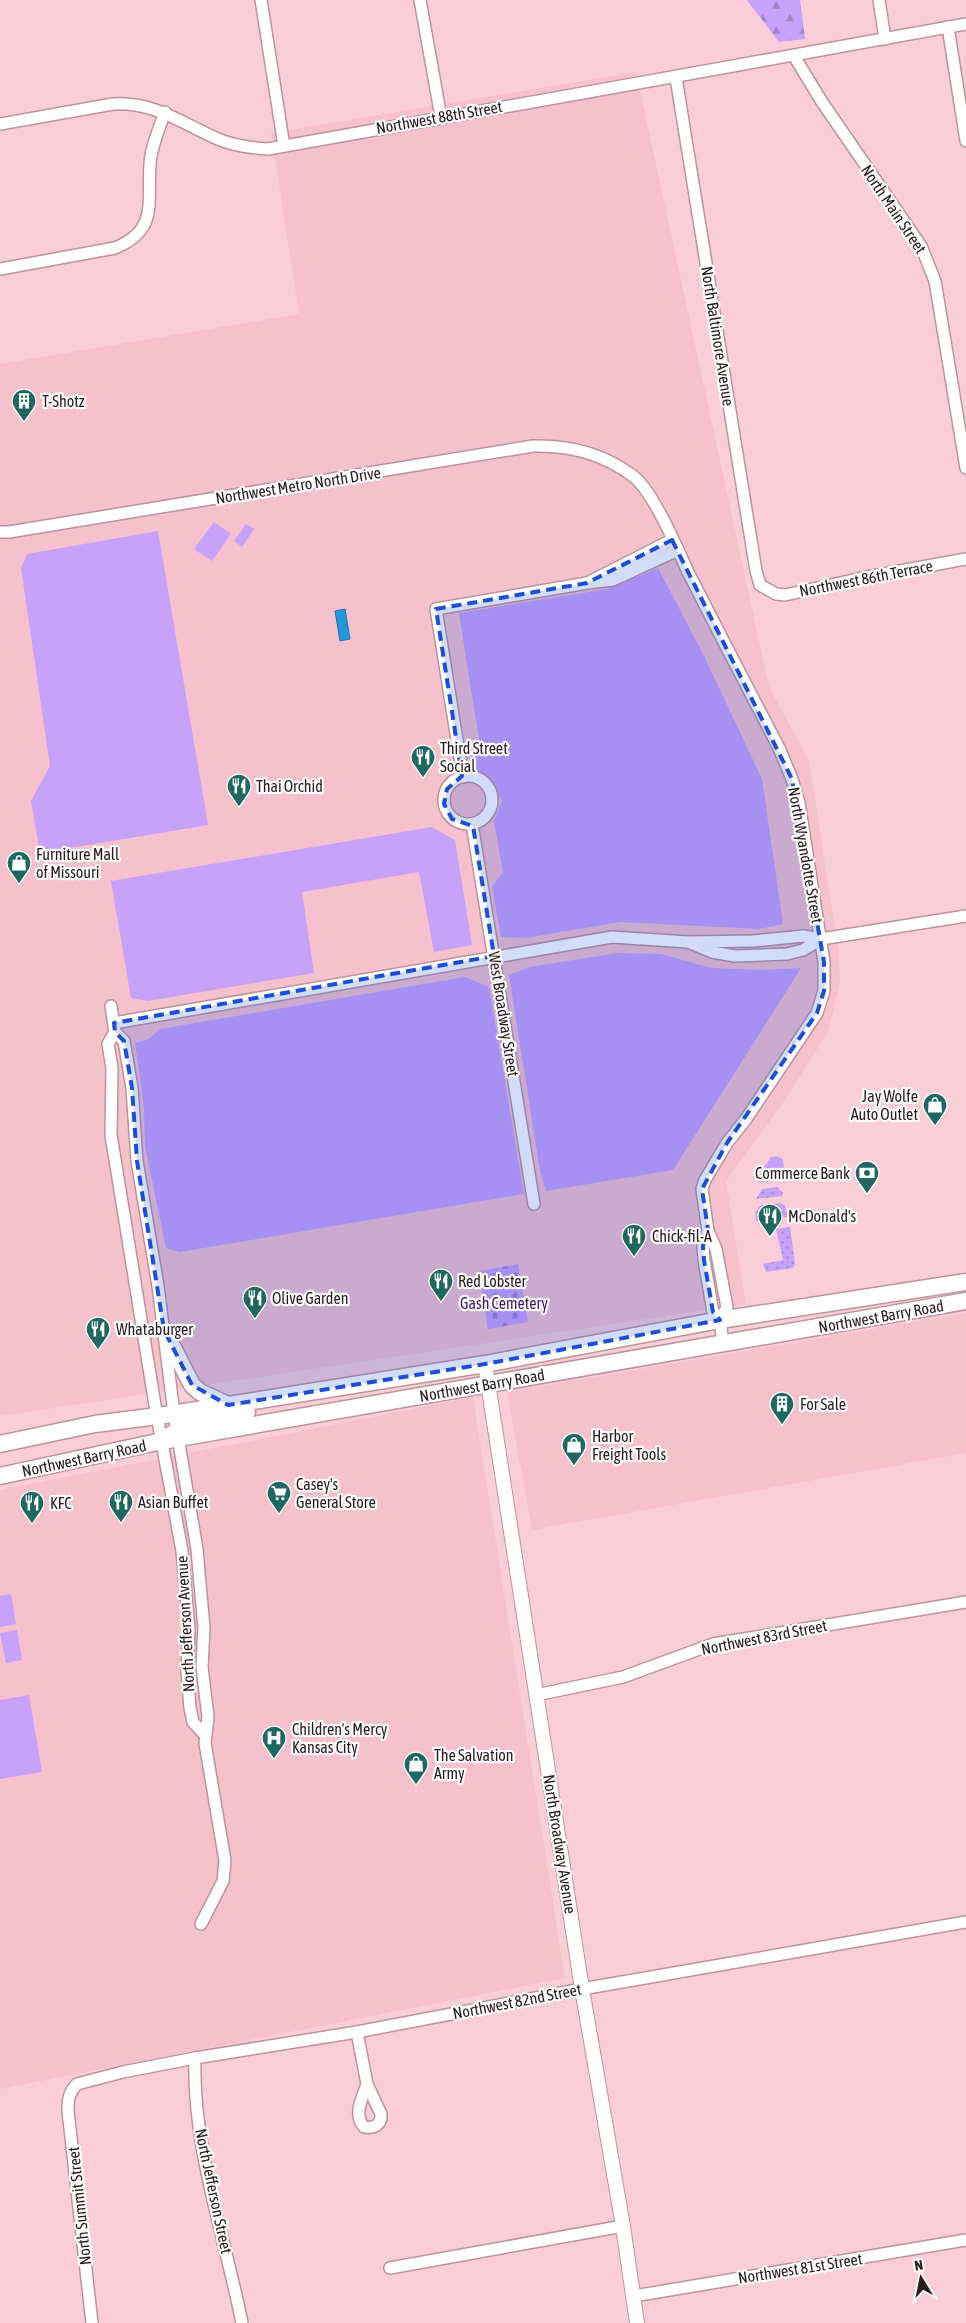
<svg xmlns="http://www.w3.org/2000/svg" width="966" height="2323" viewBox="0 0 966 2323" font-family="'Asap Condensed',sans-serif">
	<defs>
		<pattern id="forest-firs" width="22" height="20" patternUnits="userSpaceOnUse" patternTransform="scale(1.25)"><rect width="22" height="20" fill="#c8a1fa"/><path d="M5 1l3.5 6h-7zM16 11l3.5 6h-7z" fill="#a382ca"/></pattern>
		<pattern id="cemetery-stones" width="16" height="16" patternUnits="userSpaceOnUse" patternTransform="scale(1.25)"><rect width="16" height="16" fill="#c8a1fa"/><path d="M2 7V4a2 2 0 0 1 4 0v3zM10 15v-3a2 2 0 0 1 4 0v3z" fill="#a382ca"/></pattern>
		<pattern id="park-dots" width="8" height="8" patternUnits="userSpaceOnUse" patternTransform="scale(1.25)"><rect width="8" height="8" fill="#c8a1fa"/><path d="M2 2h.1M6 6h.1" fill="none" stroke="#a382ca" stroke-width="1.8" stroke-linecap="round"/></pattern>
		<pattern id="water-ripples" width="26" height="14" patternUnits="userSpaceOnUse" patternTransform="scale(1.25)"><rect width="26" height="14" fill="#2596e0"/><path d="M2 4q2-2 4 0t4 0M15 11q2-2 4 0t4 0" fill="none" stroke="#207ab5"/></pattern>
	</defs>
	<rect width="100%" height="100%" fill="#faced8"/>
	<g fill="#f5c1cd">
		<polygon points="636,72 769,687 809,760 839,954 840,982 828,1032 785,1100 726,1181 746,1304 0,1416 0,364 299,314 271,133"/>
		<polygon points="966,1313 966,1453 532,1530 507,1392"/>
		<polygon points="473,1397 565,1978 0,2089 0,1490"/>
	</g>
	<g fill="#c8a1fa">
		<polygon points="214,522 231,534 212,561 194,549"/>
		<polygon points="246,524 254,529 242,547 234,541"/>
		<polygon points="158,531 208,825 40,853 31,801 50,766 21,568 27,554"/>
		<polygon points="658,568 704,656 762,779 783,924 759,929 621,922 525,938 501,937 492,887 503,872 494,821 502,801 491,779 470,767 480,746 459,613 607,589"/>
		<polygon points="432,827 455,840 472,945 434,952 419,872 302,892 314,973 148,1001 131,998 111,881"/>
		<polygon points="617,953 661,954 712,968 762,970 801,968 673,1170 546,1191 540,1171 509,975 530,967"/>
		<polygon points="465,977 489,987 524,1194 180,1252 166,1248 145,1146 144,1109 135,1043 149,1039 160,1029"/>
		<polygon points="777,1156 783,1159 785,1179 781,1181 758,1182 757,1178 771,1157"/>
		<polygon points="11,1594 16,1624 0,1627 0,1596"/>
		<polygon points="17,1630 22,1660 6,1663 0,1633"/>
		<polygon points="29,1695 42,1772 0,1779 0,1700"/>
	</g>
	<polygon fill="url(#forest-firs)" points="747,0 800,0 805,39 779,42"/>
	<polygon fill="url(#cemetery-stones)" points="518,1264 528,1322 488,1329 479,1271"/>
	<g fill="url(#park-dots)">
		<polygon points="777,1187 783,1193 782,1196 756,1199 762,1189"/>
		<polygon points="779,1203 785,1205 788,1217 767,1219 765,1211 760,1212 761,1220 756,1221 755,1212 761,1205"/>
		<polygon points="790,1227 795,1264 793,1268 766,1272 763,1264 783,1260 776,1229"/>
	</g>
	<polygon fill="url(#water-ripples)" stroke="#2771a6" points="345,609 350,639 340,641 335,611"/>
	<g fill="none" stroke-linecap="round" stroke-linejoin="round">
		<defs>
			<g id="minor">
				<polyline points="261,0 284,146"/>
				<polyline points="420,0 441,117"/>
				<polyline points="879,0 885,39"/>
				<polyline points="948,27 966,141"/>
				<polyline points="794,56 822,102 921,246 935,281 966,468"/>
				<polyline points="676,78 756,571 760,585 776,594 785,595 867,577 966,559"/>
				<path d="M0,124L113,104C156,102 181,123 218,139C234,146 251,148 268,149C501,108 733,66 966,24"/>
				<path d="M0,269L115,248C159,230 147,202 150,164C151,147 159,129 165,112"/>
				<path d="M0,532H9L533,446C570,445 604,454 633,476C653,491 677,548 688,572C718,631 748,689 779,748L792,779L799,803L824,962V991L817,1013L746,1119L727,1143L705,1180L702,1189L708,1231L716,1249L727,1307L720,1320"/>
				<polyline points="591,581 672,540"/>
				<circle cx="468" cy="800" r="24"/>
				<polyline points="463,777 436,609 587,583 613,580 678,550"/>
				<polyline points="472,824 534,1204"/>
				<polyline points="821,939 803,950 787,954 735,956 712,952 688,942 753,941 803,936 821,939 966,916"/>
				<polyline points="111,1006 115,1032 124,1041 132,1088 137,1161 158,1286 174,1414 197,1549 200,1584 204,1627 202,1667 208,1717 205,1743 225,1861 223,1881 201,1924"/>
				<polyline points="114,1023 612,937 688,942"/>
				<polyline points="115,1032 108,1044 112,1068 111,1135 155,1405 182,1551 189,1630 187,1671 190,1708 193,1722 205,1735"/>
				<polyline points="708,1231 703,1246 704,1260 713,1312 720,1320 723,1343"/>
				<polyline points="536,1695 623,1677 713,1644 966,1602"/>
				<path d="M357,2032L367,2084L381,2114C382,2125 373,2129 364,2127C353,2114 362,2099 367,2084"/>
				<path d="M195,2058C192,2146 225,2237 242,2323"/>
				<polyline points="390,2268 623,2226"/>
				<polyline points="634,2296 966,2240"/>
				<path d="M92,2323L68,2111C68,2099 69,2092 77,2084L123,2072L195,2058L357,2032L582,1989L966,1922"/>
			</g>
			<polyline id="tertiary" points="485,1364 582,1989 623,2226 637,2323"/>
			<g id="secondary">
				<polyline points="164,1330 192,1385 200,1392 228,1405"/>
				<polyline points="169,1436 183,1427 247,1412"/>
				<polyline points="0,1444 95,1424 165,1415 485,1364 720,1320 966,1282"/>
				<polyline points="0,1476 162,1441 966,1301"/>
			</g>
		</defs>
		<use href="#minor" stroke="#bc939c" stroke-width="14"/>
		<use href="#tertiary" stroke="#bc939c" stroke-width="16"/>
		<use href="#secondary" stroke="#bc939c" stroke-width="19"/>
		<use href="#minor" stroke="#fff" stroke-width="11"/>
		<use href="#tertiary" stroke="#fff" stroke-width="14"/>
		<use href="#secondary" stroke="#fff" stroke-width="16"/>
	</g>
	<path fill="#1d4ed8" fill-opacity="0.2" stroke="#1d4ed8" stroke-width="4" stroke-dasharray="10 6" stroke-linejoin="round" d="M672,540L792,779L824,962V991L817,1013L727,1143L702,1189L708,1230L703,1246L704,1260L713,1312L720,1320L485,1364L228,1405L192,1385L164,1330L137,1161L132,1088L124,1041L115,1032L114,1023L494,956L473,826L452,819L444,804L447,789L462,776L436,609L587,583Z"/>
	<defs>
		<symbol id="building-pin" viewBox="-11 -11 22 30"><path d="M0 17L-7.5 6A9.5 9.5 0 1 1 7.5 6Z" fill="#1f685f" stroke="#fcfcfc"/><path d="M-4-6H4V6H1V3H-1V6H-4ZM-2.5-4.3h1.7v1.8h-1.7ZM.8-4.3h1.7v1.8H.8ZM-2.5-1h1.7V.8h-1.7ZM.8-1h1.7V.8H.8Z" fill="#fff"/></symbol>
		<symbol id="restaurant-pin" viewBox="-11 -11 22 30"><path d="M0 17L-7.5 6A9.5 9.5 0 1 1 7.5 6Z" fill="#1f685f" stroke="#fcfcfc"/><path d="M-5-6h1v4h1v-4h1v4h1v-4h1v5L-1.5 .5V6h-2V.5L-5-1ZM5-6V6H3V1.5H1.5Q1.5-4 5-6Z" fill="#fff"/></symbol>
		<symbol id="shop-pin" viewBox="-11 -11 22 30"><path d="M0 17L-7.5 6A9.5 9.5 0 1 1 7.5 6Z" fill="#1f685f" stroke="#fcfcfc"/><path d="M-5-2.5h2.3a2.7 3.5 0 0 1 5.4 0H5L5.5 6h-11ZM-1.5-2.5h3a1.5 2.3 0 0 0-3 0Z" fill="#fff"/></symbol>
		<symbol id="bank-pin" viewBox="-11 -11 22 30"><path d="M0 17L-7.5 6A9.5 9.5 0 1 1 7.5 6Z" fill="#1f685f" stroke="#fcfcfc"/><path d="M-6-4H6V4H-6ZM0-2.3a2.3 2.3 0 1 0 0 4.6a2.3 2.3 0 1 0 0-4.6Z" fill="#fff"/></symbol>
		<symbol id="supermarket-pin" viewBox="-11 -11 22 30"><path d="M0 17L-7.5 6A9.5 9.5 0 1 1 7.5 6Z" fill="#1f685f" stroke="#fcfcfc"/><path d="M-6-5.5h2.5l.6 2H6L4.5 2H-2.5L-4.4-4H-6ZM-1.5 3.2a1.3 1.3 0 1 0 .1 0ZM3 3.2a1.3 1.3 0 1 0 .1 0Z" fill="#fff"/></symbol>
		<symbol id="hospital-pin" viewBox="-11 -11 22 30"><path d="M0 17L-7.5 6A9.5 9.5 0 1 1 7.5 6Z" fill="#1f685f" stroke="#fcfcfc"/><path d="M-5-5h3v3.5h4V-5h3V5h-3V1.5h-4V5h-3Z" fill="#fff"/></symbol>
	</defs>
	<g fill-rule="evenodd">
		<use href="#building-pin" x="10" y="387" width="28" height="38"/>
		<use href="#restaurant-pin" x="409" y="743" width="28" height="38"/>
		<use href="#restaurant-pin" x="225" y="772" width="28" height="38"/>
		<use href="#shop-pin" x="5" y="849" width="28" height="38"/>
		<use href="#shop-pin" x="921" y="1091" width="28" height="38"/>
		<use href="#bank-pin" x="853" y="1159" width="28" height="38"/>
		<use href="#restaurant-pin" x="756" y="1202" width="28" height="38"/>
		<use href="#restaurant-pin" x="620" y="1222" width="28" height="38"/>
		<use href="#restaurant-pin" x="427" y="1267" width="28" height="38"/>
		<use href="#restaurant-pin" x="241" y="1284" width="28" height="38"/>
		<use href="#restaurant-pin" x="84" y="1315" width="28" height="38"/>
		<use href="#building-pin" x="768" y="1390" width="28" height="38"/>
		<use href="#shop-pin" x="560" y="1431" width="28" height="38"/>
		<use href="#supermarket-pin" x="265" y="1479" width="28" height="38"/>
		<use href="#restaurant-pin" x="107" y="1488" width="28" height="38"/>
		<use href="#restaurant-pin" x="18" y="1489" width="28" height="38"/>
		<use href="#hospital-pin" x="260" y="1724" width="28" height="38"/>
		<use href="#shop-pin" x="402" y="1750" width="28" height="38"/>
	</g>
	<g text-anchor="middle" stroke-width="4.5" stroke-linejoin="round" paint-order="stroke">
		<g font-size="16" fill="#2b1b1f" stroke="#fcfcfc">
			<text transform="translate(439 117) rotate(-10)" y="6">Northwest 88th Street</text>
			<text transform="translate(894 209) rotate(56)" y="6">North Main Street</text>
			<text transform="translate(718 336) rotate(81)" y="6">North Baltimore Avenue</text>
			<text transform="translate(298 485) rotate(-9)" y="6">Northwest Metro North Drive</text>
			<text transform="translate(866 578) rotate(-11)" y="6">Northwest 86th Terrace</text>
			<text transform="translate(806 855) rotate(80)" y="6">North Wyandotte Street</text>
			<text transform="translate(504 1014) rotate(81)" y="6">West Broadway Street</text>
			<text transform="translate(881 1316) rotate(-10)" y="6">Northwest Barry Road</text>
			<text transform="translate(482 1385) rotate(-10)" y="6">Northwest Barry Road</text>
			<text transform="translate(84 1458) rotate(-12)" y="6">Northwest Barry Road</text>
			<text transform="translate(185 1624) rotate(-93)" y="6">North Jefferson Avenue</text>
			<text transform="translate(764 1637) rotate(-11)" y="6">Northwest 83rd Street</text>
			<text transform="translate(560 1844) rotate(81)" y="6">North Broadway Avenue</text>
			<text transform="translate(517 2001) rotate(-11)" y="6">Northwest 82nd Street</text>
			<text transform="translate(214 2191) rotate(78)" y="6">North Jefferson Street</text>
			<text transform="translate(79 2206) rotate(-96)" y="6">North Summit Street</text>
			<text transform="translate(800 2268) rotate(-9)" y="6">Northwest 81st Street</text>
		</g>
		<g font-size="16" fill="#2b1b1f" stroke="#fcfcfc" text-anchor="start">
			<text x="42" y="407">T-Shotz</text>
			<text x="440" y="754">Third Street<tspan x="440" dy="18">Social</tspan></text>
			<text x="256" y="792">Thai Orchid</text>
			<text x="36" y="860">Furniture Mall<tspan x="36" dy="18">of Missouri</tspan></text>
			<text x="918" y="1102" text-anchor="end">Jay Wolfe<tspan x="918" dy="18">Auto Outlet</tspan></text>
			<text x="850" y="1179" text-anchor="end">Commerce Bank</text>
			<text x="788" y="1222">McDonald's</text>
			<text x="652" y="1242">Chick-fil-A</text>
			<text x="458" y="1287">Red Lobster</text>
			<text x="272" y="1304">Olive Garden</text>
			<text x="116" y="1335">Whataburger</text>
			<text x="800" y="1410">For Sale</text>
			<text x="592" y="1442">Harbor<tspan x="592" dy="18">Freight Tools</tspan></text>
			<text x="296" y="1490">Casey's<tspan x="296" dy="18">General Store</tspan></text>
			<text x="138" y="1508">Asian Buffet</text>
			<text x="50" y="1509">KFC</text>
			<text x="292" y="1735">Children's Mercy<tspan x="292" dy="18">Kansas City</tspan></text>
			<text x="434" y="1761">The Salvation<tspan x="434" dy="18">Army</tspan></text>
		</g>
		<g font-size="16" fill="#45166d" stroke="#fcfcfc">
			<text x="504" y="1309">Gash Cemetery</text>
		</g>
	</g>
	<g transform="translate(921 2278) rotate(350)" stroke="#fcfcfc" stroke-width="4" paint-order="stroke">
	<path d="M0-4L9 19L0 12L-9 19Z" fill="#2b1b1f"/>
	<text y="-8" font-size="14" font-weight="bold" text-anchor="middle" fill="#2b1b1f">N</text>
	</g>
</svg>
